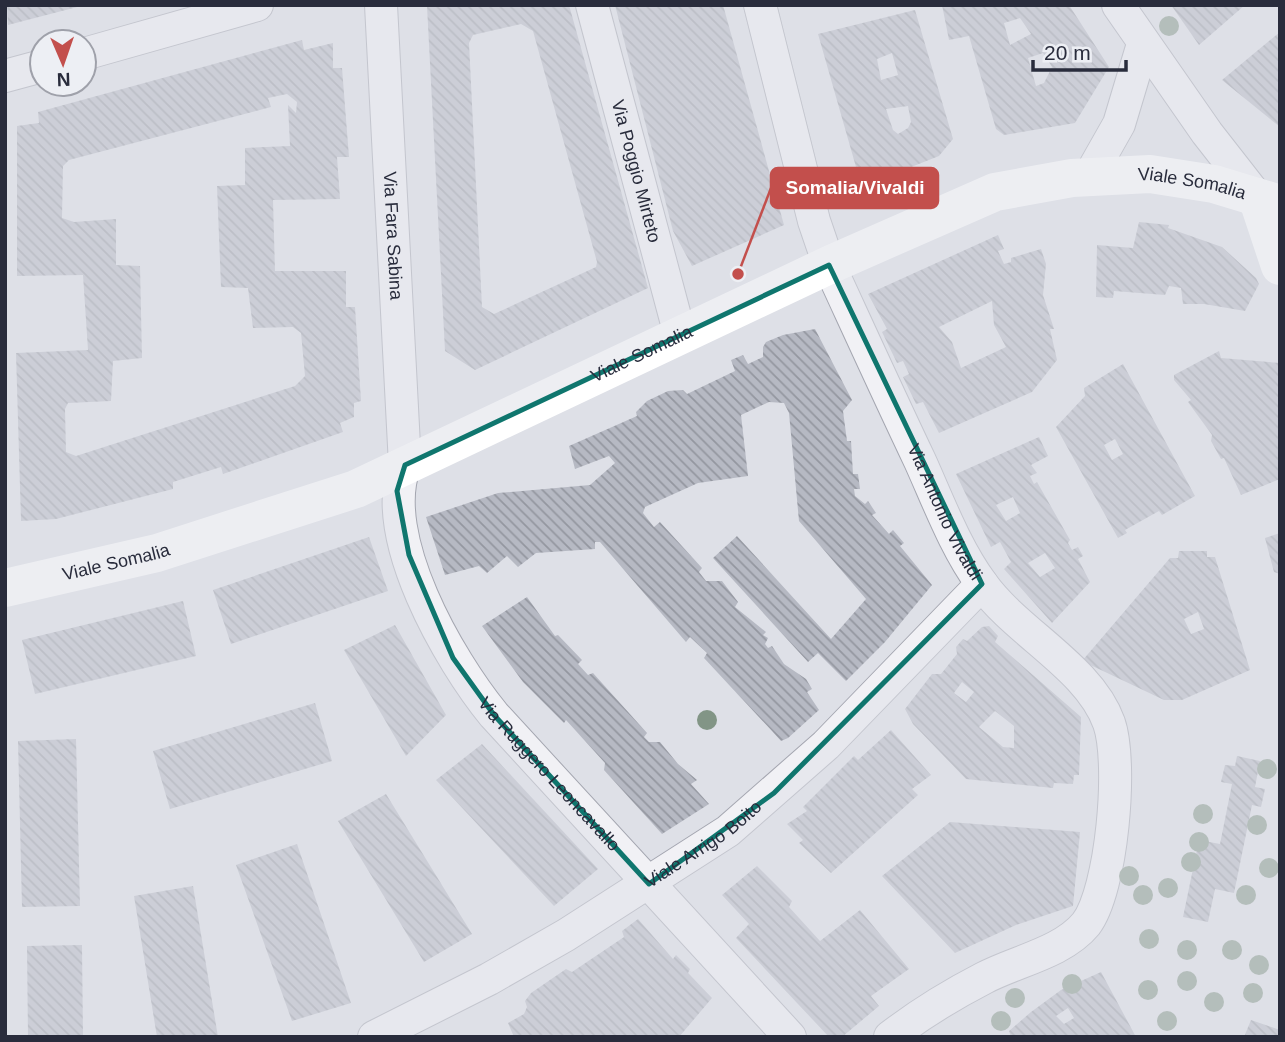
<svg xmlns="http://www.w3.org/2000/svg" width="1285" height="1042" viewBox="0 0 1285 1042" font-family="Arial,sans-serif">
	<defs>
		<pattern id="building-back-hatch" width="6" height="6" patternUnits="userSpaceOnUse" patternTransform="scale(1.75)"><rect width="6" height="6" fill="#b6b9c3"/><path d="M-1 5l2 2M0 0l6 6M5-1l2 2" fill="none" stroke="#9497a0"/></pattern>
	</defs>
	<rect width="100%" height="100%" fill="#dee0e7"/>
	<g fill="url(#building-back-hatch)" fill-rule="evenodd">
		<polygon points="7,5 81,5 81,6 8,25"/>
		<path d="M569,5L648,288L475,370L445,351L427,6ZM521,24L533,31L597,262L596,267L494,314L482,307L469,43L473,35Z"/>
		<polygon points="615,5 723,5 784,225 692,266 673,231"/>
		<path d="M942,5H1069L1109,67L1075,123L1004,135L996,129L969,36L949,40ZM1020,18L1031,34L1010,45L1004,23ZM1043,53L1052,67L1044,83L1036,86L1028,58Z"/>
		<polygon points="1171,5 1245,5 1199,45"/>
		<path d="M915,10L953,139L939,156L891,175L884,170L864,177L858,174L818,34ZM892,53L898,75L881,80L877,59ZM908,106L911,122L908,128L898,134L893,130L886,109Z"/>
		<polygon points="1280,32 1280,127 1222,80"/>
		<path d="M302,40L304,50L333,43V68H342L349,157H337L340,199L273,200L275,271H346V307H355L361,401L354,403V417L340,423L343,432L223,474L221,467L173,482V489L56,519L21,521L16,353L88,350L83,275L17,276V126L39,123L38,112ZM287,94L297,102L296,113L288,105L290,146L245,148V185L217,186L221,287L248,288L253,328L293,327L301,333L305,376L295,386L76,456L66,452L65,409L68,403L111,401L113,361L142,358L140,266L116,265V219L74,222L62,218L63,166L69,160L271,107L268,98Z"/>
		<polygon points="1139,222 1169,225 1168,228 1222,247 1256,278 1259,284 1245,311 1204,304 1183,304 1181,288 1169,286 1165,295 1114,291 1113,298 1096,297 1097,245 1133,248"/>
		<path d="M998,235L1004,249L998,251L1004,264L1011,262V258L1041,249L1046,264L1043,295L1054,329H1050L1057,360L1032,392L939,433L923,402L916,404L903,377L909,374L903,361L897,363L882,332L887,329L868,294ZM992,301L994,325L1006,347L961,368L952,342L939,327Z"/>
		<polygon points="815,329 852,400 843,411 847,441 851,441 853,474 858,474 860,489 854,489 855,496 865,504 868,501 876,513 872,515 889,534 893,530 904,543 900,546 932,585 885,642 846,681 818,653 808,662 713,558 737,536 831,639 866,599 799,521 789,413 784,403 769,402 741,415 748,476 698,483 645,507 643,513 654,527 660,522 702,568 699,572 706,581 722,581 738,602 735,607 766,632 763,635 768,638 765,644 768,648 772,646 784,664 806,679 812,689 807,692 819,710 788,738 781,741 772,731 704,658 707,653 690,637 686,642 600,542 595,542 595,549 536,553 518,567 507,556 487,573 479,566 445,575 426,517 498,493 590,485 615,463 609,456 575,469 569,446 637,416 636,412 647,401 668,391 683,390 687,394 735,371 731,360 743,355 748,364 763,357 763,347 766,342 783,335"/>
		<polygon points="1219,351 1221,358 1280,363 1280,479 1241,495 1224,458 1221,459 1211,441 1212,435 1188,402 1191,400 1174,380 1174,375"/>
		<path d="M1123,364L1195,496L1162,515L1159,511L1125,530L1127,533L1118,538L1056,427L1085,396L1084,388ZM1115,439L1123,454L1112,460L1104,445Z"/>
		<path d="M1039,437L1048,456L1031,465L1037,473L1030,476L1034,484L1037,482L1070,540L1068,543L1072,550L1078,547L1083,556L1078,559L1090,582L1052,623L1004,569L1011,562L1000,542L991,547L956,474ZM1013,497L1020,513L1006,521L996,505ZM1045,553L1055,568L1040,577L1028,563Z"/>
		<polygon points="1280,533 1280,574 1274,572 1265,538"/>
		<polygon points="369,537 388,591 231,644 213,590"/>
		<path d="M1179,551H1207V557H1215L1250,670L1182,700H1164L1082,661L1170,558H1178ZM1198,612L1204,629L1191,634L1184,619Z"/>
		<polygon points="527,597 555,636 558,635 582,660 578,664 588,675 593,673 647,733 644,737 649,742 660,742 678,764 697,780 691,784 709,804 662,834 604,770 605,763 566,720 564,723 523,682 482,626"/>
		<polygon points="183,601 196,656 35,694 22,640"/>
		<polygon points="395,625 446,715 406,756 344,650"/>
		<path d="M989,626L998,636L995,642L1081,717L1079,775H1074L1073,784L1054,783L1053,788L966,779L913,724L905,709L932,674H941L957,654L956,647L963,639L967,641L982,627ZM962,682L974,692L966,702L954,693ZM995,711L1014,726V748L1003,747L979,727Z"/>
		<polygon points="315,703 332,761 170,809 153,751"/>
		<polygon points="891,730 931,775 912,789 918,795 831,873 799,843 803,840 787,824 807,811 803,807 854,756 858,760"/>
		<polygon points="76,739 80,906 22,907 18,741"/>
		<polygon points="482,744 598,869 554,906 436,780"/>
		<polygon points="1237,756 1260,761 1255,787 1265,789 1261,807 1252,805 1234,893 1215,889 1208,922 1183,917 1199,840 1220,844 1232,784 1221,782 1225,765 1235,766"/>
		<polygon points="386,794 472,934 424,962 338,821"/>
		<polygon points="950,822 1080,832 1073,906 1016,925 955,953 882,876"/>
		<polygon points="297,844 351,1003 292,1021 236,865"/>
		<polygon points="757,866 792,901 789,907 820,941 860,910 909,969 871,996 879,1006 842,1037 829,1037 736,938 749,924 722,895"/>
		<polygon points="193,886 218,1037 157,1037 134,896"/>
		<polygon points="638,919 673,959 676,955 690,969 688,973 712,998 679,1037 514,1037 508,1023 524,1014 527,1007 525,1001 531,993 566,969 572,972 624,937 622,931"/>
		<polygon points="82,945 83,1037 28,1037 27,946"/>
		<path d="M1101,972L1136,1037H1011L1009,1031L1031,1012L1061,990ZM1068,1008L1074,1018L1064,1024L1056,1016Z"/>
		<polygon points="1251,1020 1280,1030 1280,1037 1244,1037"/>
	</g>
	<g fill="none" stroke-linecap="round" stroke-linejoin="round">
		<defs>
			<g id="minor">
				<path id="s1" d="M381,5L405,465C377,536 449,660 494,715L790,1037"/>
				<path id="s2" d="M592,5L680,335"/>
				<path id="s3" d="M760,5L814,221L829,265C859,330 889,396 920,461C939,503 955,547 982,584C1017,633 1089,667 1109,723C1123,763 1112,890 1086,924C1062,953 1016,961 984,978C951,995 920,1014 890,1037"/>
				<polyline points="1118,5 1207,133 1257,197"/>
				<polyline points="84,54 257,5"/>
				<polyline points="5,76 42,66"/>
				<polyline points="1089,177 1119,124 1143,44"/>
				<path id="s4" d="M374,1037L489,979L566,935L728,831L826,745L982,584"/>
			</g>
		</defs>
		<use href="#minor" stroke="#a4a6b0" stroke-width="34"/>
		<use href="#minor" stroke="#f1f1f5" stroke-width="32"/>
		<g stroke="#fff" stroke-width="38">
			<polyline points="1257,197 1280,266"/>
			<path id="s5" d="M5,588L157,553L356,489L829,265L995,192L1072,178L1150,174L1214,184L1280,204"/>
		</g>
	</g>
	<g fill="#829586">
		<circle cx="1169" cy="26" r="10"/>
		<circle cx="707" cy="720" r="10"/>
		<circle cx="1267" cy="769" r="10"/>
		<circle cx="1203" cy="814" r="10"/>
		<circle cx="1257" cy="825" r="10"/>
		<circle cx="1199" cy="842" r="10"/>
		<circle cx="1191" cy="862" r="10"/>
		<circle cx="1269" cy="868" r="10"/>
		<circle cx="1129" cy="876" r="10"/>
		<circle cx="1168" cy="888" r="10"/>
		<circle cx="1143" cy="895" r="10"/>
		<circle cx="1246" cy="895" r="10"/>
		<circle cx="1149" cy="939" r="10"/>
		<circle cx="1187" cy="950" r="10"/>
		<circle cx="1232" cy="950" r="10"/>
		<circle cx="1259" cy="965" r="10"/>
		<circle cx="1187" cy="981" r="10"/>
		<circle cx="1072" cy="984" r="10"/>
		<circle cx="1148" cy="990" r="10"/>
		<circle cx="1253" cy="993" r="10"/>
		<circle cx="1015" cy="998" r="10"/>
		<circle cx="1214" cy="1002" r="10"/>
		<circle cx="1001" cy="1021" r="10"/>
		<circle cx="1167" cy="1021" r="10"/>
	</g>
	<path d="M0 0H1285V1042H0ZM829,265L982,584L774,793L649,884L494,715L453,658L409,555L397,491L405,465Z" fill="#dee0e7" fill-opacity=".55" fill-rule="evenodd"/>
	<path fill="none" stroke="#0f766e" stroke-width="5" stroke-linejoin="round" d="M829,265L982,584L774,793L649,884L494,715L453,658L409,555L397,491L405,465Z"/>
	<g text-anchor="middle" stroke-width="6" stroke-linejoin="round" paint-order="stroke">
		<g font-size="18" fill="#292c3c" stroke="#edeff4">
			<text dy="6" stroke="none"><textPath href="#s2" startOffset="172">Via Poggio Mirteto</textPath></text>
			<text dy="6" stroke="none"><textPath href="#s5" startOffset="1269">Viale Somalia</textPath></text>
			<text dy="6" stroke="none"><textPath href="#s1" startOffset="231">Via Fara Sabina</textPath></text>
			<text dy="6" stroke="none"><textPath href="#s5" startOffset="681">Viale Somalia</textPath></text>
			<text dy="6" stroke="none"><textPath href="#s3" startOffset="542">Via Antonio Vivaldi</textPath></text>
			<text dy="6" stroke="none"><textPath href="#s5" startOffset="114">Viale Somalia</textPath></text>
			<text dy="6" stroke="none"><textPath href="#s1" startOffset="816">Via Ruggero Leoncavallo</textPath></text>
			<text dy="6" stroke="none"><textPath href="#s4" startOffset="382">Viale Arrigo Boito</textPath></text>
		</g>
	</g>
	<path fill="none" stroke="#c34f4c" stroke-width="2.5" d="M738 274L771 188"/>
	<circle fill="#c34f4c" stroke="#edeff4" stroke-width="2.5" cx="738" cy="274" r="7"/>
	<rect fill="#c34f4c" stroke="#c34f4c" stroke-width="2.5" x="771" y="168" width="167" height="40" rx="7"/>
	<g font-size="19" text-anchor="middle" font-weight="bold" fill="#fff">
		<text x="855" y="194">Somalia/Vivaldi</text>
	</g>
	<rect width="1285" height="1042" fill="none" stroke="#292c3c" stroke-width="14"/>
	<g transform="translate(63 63) rotate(178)"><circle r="33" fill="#edeff4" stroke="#9fa1aa" stroke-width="2"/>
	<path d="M0-5L12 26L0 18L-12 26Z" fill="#c34f4c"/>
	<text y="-10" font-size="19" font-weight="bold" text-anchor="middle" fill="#292c3c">N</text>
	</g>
	<path d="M1033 60v10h93v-10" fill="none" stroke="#292c3c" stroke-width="3.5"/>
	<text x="1044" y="60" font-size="21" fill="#292c3c" stroke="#edeff4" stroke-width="5" paint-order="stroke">20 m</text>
</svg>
